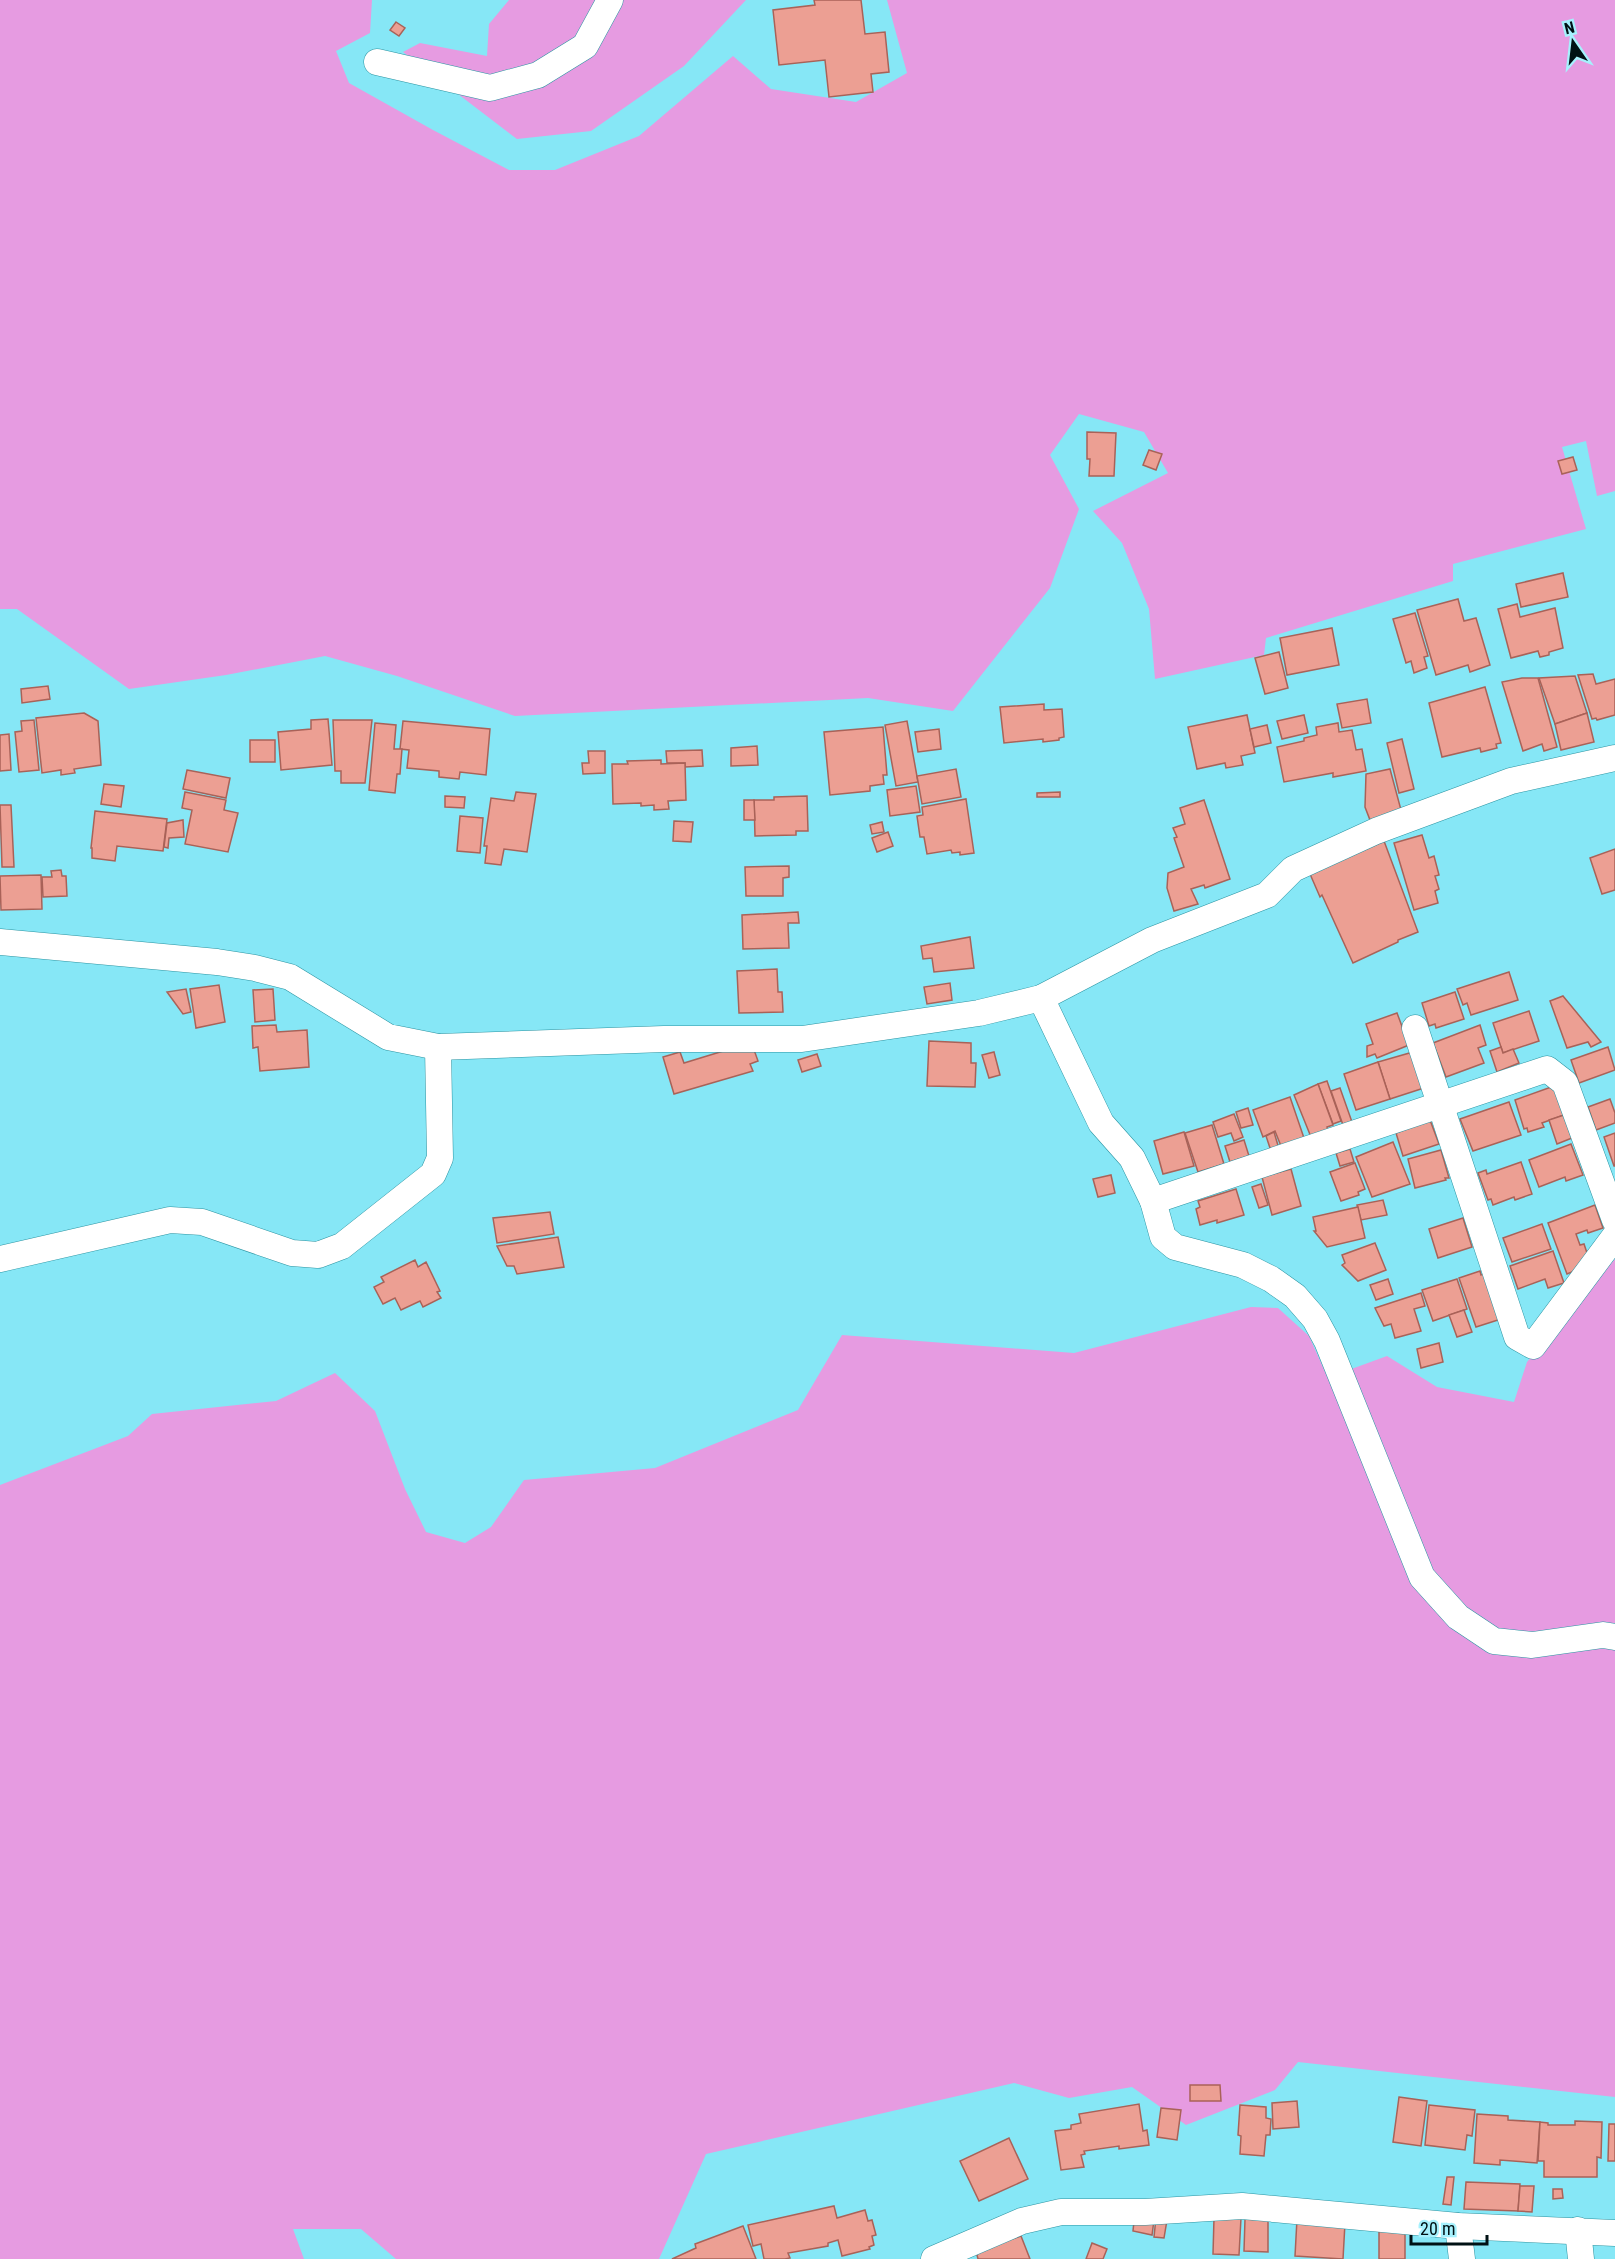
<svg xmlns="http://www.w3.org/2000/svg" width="1615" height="2259" viewBox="0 0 1615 2259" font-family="'Roboto Condensed',sans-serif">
	<rect width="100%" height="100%" fill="#86e7f6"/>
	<g fill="#e69be1">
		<polygon points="0,0 372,0 370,33 336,51 349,83 433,130 509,170 555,170 639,136 733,56 771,89 856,102 907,73 887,0 1615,0 1615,491 1597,496 1586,441 1562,447 1586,529 1453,564 1453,581 1266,638 1264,655 1155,679 1149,609 1122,543 1093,511 1168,473 1144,432 1079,414 1050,455 1079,509 1050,588 953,711 868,698 515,716 397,676 325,656 226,675 129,689 17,609 0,609"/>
		<polygon points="509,0 746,0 684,66 591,131 517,139 403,52 420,43 487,56 489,24"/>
		<polygon points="1615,1259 1615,1632 1496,1636 1427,1574 1346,1371 1387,1356 1437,1387 1514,1402 1527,1362"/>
		<polygon points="1251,1307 1278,1308 1309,1336 1419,1581 1478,1646 1609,1646 1615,1649 1615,2097 1298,2062 1275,2090 1186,2125 1132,2087 1069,2098 1014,2083 706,2154 659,2259 396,2259 361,2229 293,2229 304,2259 0,2259 0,1485 128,1436 152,1414 276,1401 335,1373 375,1411 405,1489 426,1532 465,1543 491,1527 524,1480 655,1468 798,1410 842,1335 1074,1353"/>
	</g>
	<g fill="#ec9f93" stroke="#a96258" stroke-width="1.5">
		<polygon points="814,0 861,0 865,34 885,32 889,72 871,74 873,92 829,97 825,60 779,65 773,10 815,5"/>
		<polygon points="396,22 405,28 399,36 390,30"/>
		<polygon points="1087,432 1116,433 1114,476 1089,476 1090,459 1087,459"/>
		<polygon points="1149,450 1162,454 1156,470 1143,465"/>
		<polygon points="1573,457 1577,470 1562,474 1558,461"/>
		<polygon points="1563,573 1568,597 1521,607 1516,584"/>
		<polygon points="1458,599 1464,621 1476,618 1490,665 1470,672 1468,665 1436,675 1417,610"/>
		<polygon points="1517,604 1520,617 1555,608 1563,648 1549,652 1549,655 1540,657 1538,651 1511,658 1498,609"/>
		<polygon points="1415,613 1428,656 1424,657 1427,668 1414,673 1411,661 1406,663 1393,619"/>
		<polygon points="1332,628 1339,665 1287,675 1280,638"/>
		<polygon points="1279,652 1288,688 1265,694 1255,658"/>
		<polygon points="1593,674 1596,684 1615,679 1615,715 1597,720 1596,718 1592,719 1578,675"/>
		<polygon points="1575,676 1587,713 1555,724 1539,678"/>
		<polygon points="1522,678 1538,678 1557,747 1544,751 1542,744 1523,751 1502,682"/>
		<polygon points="48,686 50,699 22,703 21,689"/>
		<polygon points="1485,687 1501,743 1496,744 1497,748 1481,752 1480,748 1442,757 1429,703"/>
		<polygon points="1367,699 1371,723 1342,728 1337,704"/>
		<polygon points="1044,704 1044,710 1062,709 1064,737 1059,738 1059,740 1043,742 1043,739 1004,743 1000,707"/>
		<polygon points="84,713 98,721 101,765 74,769 75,773 61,775 61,770 42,773 36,718"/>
		<polygon points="1587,713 1594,742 1561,750 1555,724"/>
		<polygon points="1247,715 1255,753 1241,756 1243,765 1226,768 1225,763 1197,769 1188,727"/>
		<polygon points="1304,715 1308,733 1282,739 1277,721"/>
		<polygon points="328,719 332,765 281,770 278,732 311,729 311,720"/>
		<polygon points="34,720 39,770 19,772 15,732 22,731 21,721"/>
		<polygon points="333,720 372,720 365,783 341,783 341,771 335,771"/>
		<polygon points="403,721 490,729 486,775 460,772 459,779 439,777 439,771 407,768 409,750 400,749"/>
		<polygon points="907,721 918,782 896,786 885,725"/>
		<polygon points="375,723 396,725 394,749 402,749 400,774 397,774 395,793 369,790"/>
		<polygon points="1338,723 1339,732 1352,730 1356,750 1362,749 1366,771 1333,777 1333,773 1284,782 1277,747 1304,741 1304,738 1317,735 1316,727"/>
		<polygon points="1267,725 1271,743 1254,747 1250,729"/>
		<polygon points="883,727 887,775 883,775 884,784 870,786 870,791 830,795 824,732"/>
		<polygon points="939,729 941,749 918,752 915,732"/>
		<polygon points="9,734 11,770 0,771 0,735"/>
		<polygon points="1402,739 1414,789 1399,793 1387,743"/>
		<rect x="250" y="740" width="25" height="22"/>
		<polygon points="757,746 758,765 731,766 731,748"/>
		<polygon points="702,750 703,766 685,767 685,763 667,763 666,751"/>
		<polygon points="588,751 605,751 605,773 583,774 582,763 589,763"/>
		<polygon points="661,760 661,764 685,763 686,800 668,801 669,809 654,810 654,805 641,806 641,803 613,804 612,764 628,764 627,761"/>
		<polygon points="956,769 961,797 922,804 917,776"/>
		<polygon points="1390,769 1401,810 1370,820 1365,807 1366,774"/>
		<polygon points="187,770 230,778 226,798 183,789"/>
		<polygon points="104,784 124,786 121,807 101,804"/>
		<polygon points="916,786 920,812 890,816 887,790"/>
		<polygon points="185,792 226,800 224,810 238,813 228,852 185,844 192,810 182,808"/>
		<polygon points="516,792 536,794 527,852 504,849 501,865 485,863 487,846 484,846 491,798 514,801"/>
		<polygon points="1060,792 1060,797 1037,797 1037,793"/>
		<polygon points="445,796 465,797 464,808 445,807"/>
		<polygon points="807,796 808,831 796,831 796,835 755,836 754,800 774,800 774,797"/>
		<polygon points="966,799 974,853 960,855 960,852 952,853 951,850 927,854 924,837 920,837 917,816 923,815 922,807"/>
		<polygon points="744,800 754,800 755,820 744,820"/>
		<polygon points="1204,800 1230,879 1205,888 1204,885 1191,889 1198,904 1174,911 1167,888 1168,873 1184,867 1174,838 1177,837 1173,828 1185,824 1180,808"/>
		<polygon points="0,805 11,805 14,867 2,867"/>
		<polygon points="95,811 167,819 163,851 117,846 115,861 92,858 92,848 91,848"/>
		<polygon points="460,816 483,818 480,853 457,851"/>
		<polygon points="183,820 184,837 169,838 168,848 164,847 167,823"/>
		<polygon points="674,821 693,822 691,842 673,841"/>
		<polygon points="882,822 884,832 872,834 870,825"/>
		<polygon points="888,832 893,846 877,852 872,838"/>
		<polygon points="1422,835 1429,858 1434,856 1439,875 1435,876 1439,889 1435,891 1438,903 1414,910 1394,843"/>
		<polygon points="1384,841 1418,932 1398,940 1398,942 1353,963 1322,895 1320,897 1310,874"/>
		<polygon points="1615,849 1615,890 1602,894 1590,858"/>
		<polygon points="789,866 789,877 783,878 783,896 746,896 745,867"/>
		<polygon points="61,870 62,876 66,876 67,896 43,897 42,877 52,877 51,871"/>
		<polygon points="41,875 42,909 1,910 0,876"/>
		<polygon points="798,912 799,923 788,923 789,948 743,949 742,915"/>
		<polygon points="970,937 974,968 934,972 932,958 923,959 921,946"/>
		<polygon points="777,969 778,992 782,992 783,1012 739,1013 737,971"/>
		<polygon points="1509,972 1518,1000 1471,1015 1467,1003 1463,1005 1457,989"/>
		<polygon points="950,983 952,1000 927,1004 924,987"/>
		<polygon points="219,985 225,1022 196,1028 190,989"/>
		<polygon points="186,989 191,1012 183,1014 167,992"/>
		<polygon points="273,989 275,1020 255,1022 253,990"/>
		<polygon points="1455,992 1464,1019 1436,1028 1435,1024 1429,1026 1422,1003"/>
		<polygon points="1563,996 1601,1042 1591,1047 1588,1042 1567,1048 1550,1001"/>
		<polygon points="1529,1011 1539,1041 1503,1053 1493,1023"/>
		<polygon points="1397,1013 1409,1045 1377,1058 1375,1054 1367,1057 1367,1046 1373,1044 1366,1024"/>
		<polygon points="276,1025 277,1032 307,1030 309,1067 260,1071 258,1047 253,1048 252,1026"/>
		<polygon points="1480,1025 1486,1045 1478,1048 1484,1063 1446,1077 1433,1043"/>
		<polygon points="929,1041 971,1043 971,1063 976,1063 975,1087 927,1086"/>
		<polygon points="753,1047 758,1061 750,1064 753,1071 674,1094 663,1057 680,1052 684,1063 733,1048"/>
		<polygon points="1501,1047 1503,1053 1513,1049 1519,1063 1497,1072 1490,1051"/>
		<polygon points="1608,1047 1615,1070 1579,1083 1571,1060"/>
		<polygon points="994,1052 1000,1075 989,1078 982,1055"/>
		<polygon points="1413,1052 1424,1088 1390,1099 1378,1062"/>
		<polygon points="817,1054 821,1066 802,1072 798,1060"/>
		<polygon points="1378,1062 1390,1099 1356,1110 1344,1074"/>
		<polygon points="1327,1081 1341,1121 1333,1124 1318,1084"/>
		<polygon points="1318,1084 1333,1125 1327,1127 1328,1130 1311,1137 1294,1095"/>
		<polygon points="1554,1086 1564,1115 1542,1123 1544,1127 1528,1132 1527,1128 1524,1129 1515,1100"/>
		<polygon points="1340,1088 1352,1122 1343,1125 1331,1091"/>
		<polygon points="1290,1097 1304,1138 1281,1146 1275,1131 1263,1137 1253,1110"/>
		<polygon points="1610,1099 1615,1113 1615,1123 1596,1130 1588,1107"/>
		<polygon points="1509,1102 1521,1135 1473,1151 1460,1119"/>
		<polygon points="1248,1108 1253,1125 1241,1128 1236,1112"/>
		<polygon points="1234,1114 1243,1137 1234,1141 1231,1133 1218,1137 1213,1122"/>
		<polygon points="1564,1115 1572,1138 1557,1144 1549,1120"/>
		<polygon points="1430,1120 1439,1144 1403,1156 1396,1133"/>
		<polygon points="1212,1125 1224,1164 1198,1172 1185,1133"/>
		<polygon points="1184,1132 1194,1166 1163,1174 1154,1141"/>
		<polygon points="1274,1132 1279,1149 1271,1151 1266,1136"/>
		<polygon points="1615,1133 1615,1166 1614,1166 1604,1137"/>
		<polygon points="1244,1140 1249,1156 1230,1162 1225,1146"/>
		<polygon points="1393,1142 1410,1184 1372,1197 1356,1157"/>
		<polygon points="1571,1144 1583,1175 1566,1181 1565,1177 1539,1187 1529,1160"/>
		<polygon points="1350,1149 1354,1162 1340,1166 1336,1153"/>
		<polygon points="1441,1150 1449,1178 1445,1178 1446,1180 1415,1188 1408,1159"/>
		<polygon points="1521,1162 1532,1194 1515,1200 1514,1197 1493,1205 1491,1199 1488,1200 1478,1173 1486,1170 1487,1174"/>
		<polygon points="1355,1163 1365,1189 1358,1192 1359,1195 1341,1201 1330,1172"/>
		<polygon points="1291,1169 1301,1206 1272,1215 1262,1177"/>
		<polygon points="1111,1175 1115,1193 1098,1197 1093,1179"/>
		<polygon points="1261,1184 1268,1205 1259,1208 1252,1187"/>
		<polygon points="1236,1189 1244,1215 1217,1223 1217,1220 1200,1225 1196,1209 1200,1207 1198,1201"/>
		<polygon points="1383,1200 1387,1215 1361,1220 1357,1205"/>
		<polygon points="1595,1205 1603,1228 1588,1233 1587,1230 1576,1234 1580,1245 1584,1244 1588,1256 1579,1269 1567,1274 1548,1223"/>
		<polygon points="1358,1207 1365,1238 1327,1247 1314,1231 1316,1231 1313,1217"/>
		<polygon points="550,1212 554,1234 497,1243 493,1218"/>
		<polygon points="1463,1218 1472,1247 1438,1258 1429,1229"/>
		<polygon points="1542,1224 1551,1249 1512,1262 1503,1238"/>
		<polygon points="558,1237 564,1267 517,1274 514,1266 507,1266 497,1246"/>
		<polygon points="1375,1243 1386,1270 1358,1281 1342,1265 1345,1263 1342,1255"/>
		<polygon points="1553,1251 1564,1283 1548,1288 1545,1279 1518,1289 1510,1266"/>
		<polygon points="415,1260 418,1267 426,1262 440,1291 437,1292 441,1298 423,1307 420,1301 401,1310 395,1298 383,1304 374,1287 384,1282 381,1277"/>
		<polygon points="1480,1271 1481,1275 1485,1273 1501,1319 1476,1327 1459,1278"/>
		<polygon points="1388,1279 1393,1294 1376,1300 1370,1285"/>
		<polygon points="1457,1279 1467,1309 1433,1321 1422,1290"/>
		<polygon points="1421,1293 1425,1306 1414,1309 1421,1331 1395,1338 1391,1324 1384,1326 1375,1308"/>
		<polygon points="1464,1310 1472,1332 1457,1337 1449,1315"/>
		<polygon points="1439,1343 1443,1362 1421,1368 1417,1349"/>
		<polygon points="1190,2085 1220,2085 1221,2101 1190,2101"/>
		<polygon points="1399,2097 1427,2101 1421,2146 1393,2142"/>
		<polygon points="1297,2101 1299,2127 1273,2129 1272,2103"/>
		<polygon points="1139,2104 1143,2131 1147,2130 1149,2145 1119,2149 1119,2146 1084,2151 1085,2154 1081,2155 1084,2167 1061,2170 1055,2131 1071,2129 1071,2125 1081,2123 1079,2114"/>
		<polygon points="1240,2105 1266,2107 1266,2118 1271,2119 1270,2135 1266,2135 1264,2156 1240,2154 1241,2136 1238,2135"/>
		<polygon points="1429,2105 1475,2110 1472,2136 1467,2135 1465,2150 1425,2145"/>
		<polygon points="1161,2108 1181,2110 1177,2140 1157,2137"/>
		<polygon points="1477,2114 1508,2116 1508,2120 1540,2122 1537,2163 1500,2160 1500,2165 1474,2163"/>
		<polygon points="1575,2121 1602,2122 1601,2158 1597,2157 1597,2177 1544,2177 1544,2161 1538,2161 1540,2122 1548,2123 1548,2125 1575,2125"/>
		<polygon points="1609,2124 1615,2124 1615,2161 1608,2161"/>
		<polygon points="1009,2138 1028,2179 979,2201 960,2161"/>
		<polygon points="1447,2177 1454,2177 1451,2205 1443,2204"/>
		<polygon points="1466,2182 1520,2184 1518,2211 1464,2209"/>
		<polygon points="1520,2186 1534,2186 1532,2212 1518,2211"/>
		<polygon points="1553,2189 1562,2189 1563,2198 1553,2199"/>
		<polygon points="834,2206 837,2218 865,2210 868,2221 872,2220 876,2235 872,2236 874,2245 869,2247 870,2249 842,2256 838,2240 828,2243 828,2246 788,2253 790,2258 785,2259 764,2259 761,2244 753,2246 748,2225"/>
		<polygon points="1156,2218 1167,2220 1164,2238 1154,2237"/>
		<polygon points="1214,2218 1241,2218 1239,2255 1213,2254"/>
		<polygon points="1245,2219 1268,2219 1268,2252 1244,2251"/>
		<polygon points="1297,2219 1345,2223 1343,2259 1295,2256"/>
		<polygon points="1154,2220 1152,2235 1133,2231 1134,2221"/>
		<polygon points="743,2226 756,2259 672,2259 696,2248 695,2244"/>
		<rect x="1379" y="2229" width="26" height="30"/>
		<polygon points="1021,2236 1030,2259 978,2259 976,2251"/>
		<polygon points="1092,2243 1107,2249 1103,2259 1086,2259"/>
	</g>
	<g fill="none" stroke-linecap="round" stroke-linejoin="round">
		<defs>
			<g id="minor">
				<polyline points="377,62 490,88 538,75 585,46 610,0"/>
				<polyline points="0,942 217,962 255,968 290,977 388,1037 438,1047 664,1039 802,1039 979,1013 1041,998 1152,940 1267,895 1293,869 1376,831 1511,781 1615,758"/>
				<polyline points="1041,998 1101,1123 1132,1158 1153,1201 1163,1237 1175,1247 1243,1265 1271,1279 1295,1296 1315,1319 1327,1341 1422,1577 1458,1617 1494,1641 1532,1645 1603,1635 1615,1637"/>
				<polyline points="1415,1028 1517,1337 1533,1346 1615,1236"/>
				<polyline points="1153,1201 1547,1069 1565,1083 1615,1220"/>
				<polyline points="0,1259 170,1220 202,1222 292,1253 318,1255 342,1246 433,1174 440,1158 438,1047"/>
				<polyline points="1458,2226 1462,2259"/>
				<polyline points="1578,2230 1581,2259"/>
				<polyline points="934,2259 1022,2221 1061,2212 1145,2212 1242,2206 1458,2226 1615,2233"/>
			</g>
		</defs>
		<use href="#minor" stroke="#2b94a2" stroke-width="27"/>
		<use href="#minor" stroke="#fff" stroke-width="26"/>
	</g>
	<g transform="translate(1573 42) rotate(346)" stroke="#a6f1fd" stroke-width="4.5" paint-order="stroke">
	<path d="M0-4.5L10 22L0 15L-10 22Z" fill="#001114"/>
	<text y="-9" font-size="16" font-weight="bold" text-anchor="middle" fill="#001114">N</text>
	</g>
	<path d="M1411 2235v9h76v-9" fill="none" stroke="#001114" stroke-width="3"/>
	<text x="1420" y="2235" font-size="18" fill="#001114" stroke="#a6f1fd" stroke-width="4.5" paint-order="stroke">20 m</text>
</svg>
